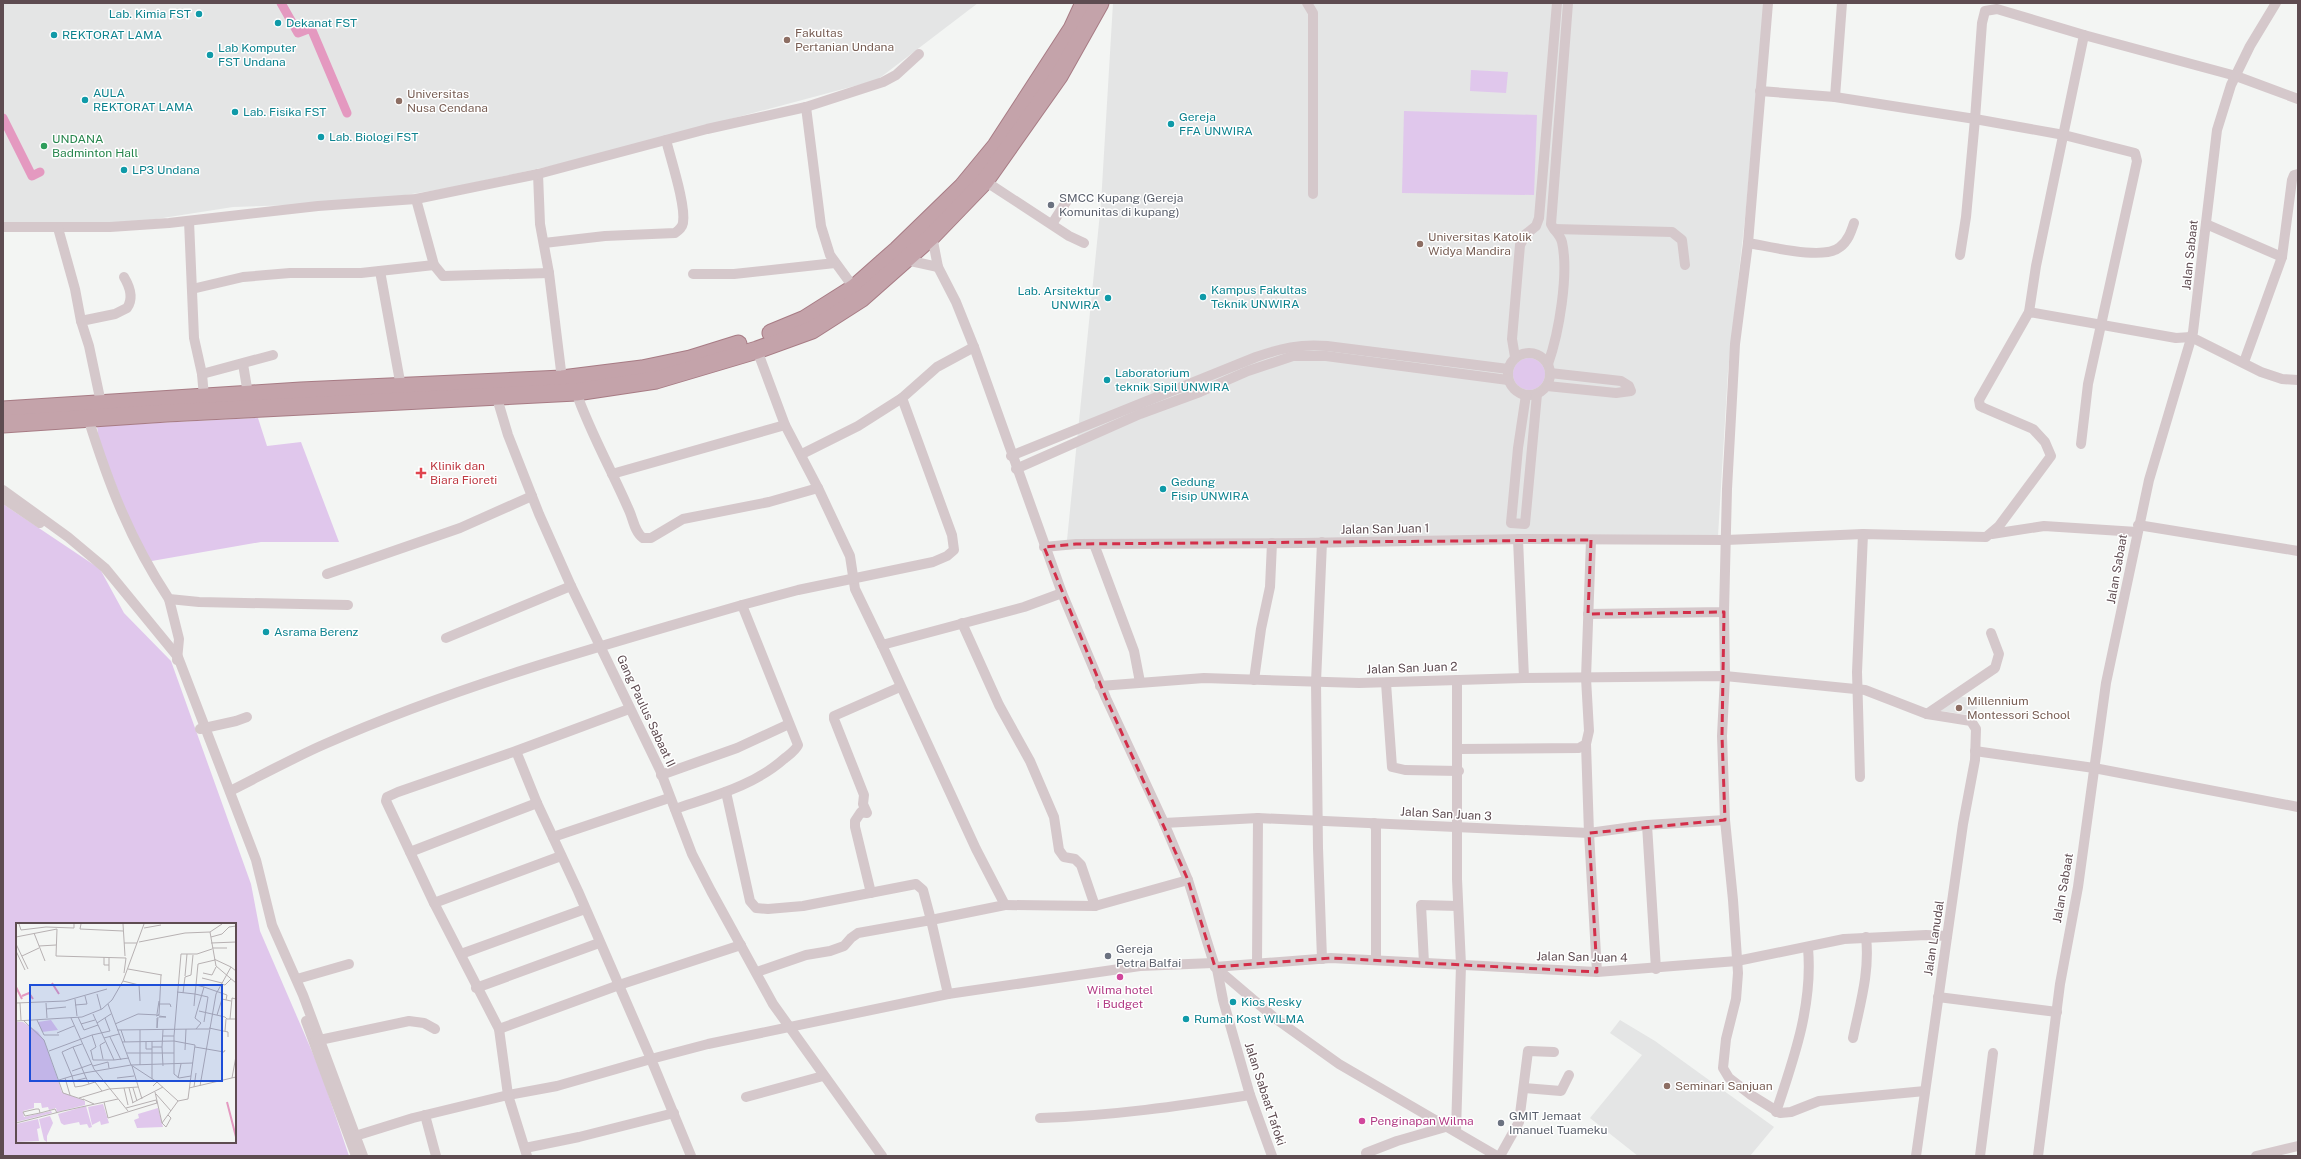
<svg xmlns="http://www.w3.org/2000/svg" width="2301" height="1159" viewBox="0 0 2301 1159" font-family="'Public Sans',sans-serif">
	<rect width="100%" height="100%" fill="#f3f5f3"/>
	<g fill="#e4e5e5">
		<polygon points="3,3 978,3 877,80 573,161 454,187 357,203 233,207 137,222 43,224 3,223"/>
		<polygon points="1113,3 1764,3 1746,209 1728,371 1718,536 1067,540 1101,203"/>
		<polygon points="1956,696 1978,699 1976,716 1941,711 1942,706"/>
		<polygon points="1620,1020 1655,1041 1774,1127 1750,1156 1638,1156 1590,1118 1642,1055 1610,1033"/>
	</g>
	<g fill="#e0c7ec" fill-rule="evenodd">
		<polygon points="1471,70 1508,72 1506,93 1470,91"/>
		<polygon points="1404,111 1537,115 1534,195 1402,193"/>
		<circle cx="1529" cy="374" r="16"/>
		<polygon points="258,418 267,446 301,442 339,542 261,542 146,562 99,442 97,426"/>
		<path d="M3,504L100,569L124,613L171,661L251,884L260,931L320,1070L349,1156H3ZM17,924H235V1142H17Z"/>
	</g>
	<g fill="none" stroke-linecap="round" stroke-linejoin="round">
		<g stroke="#e499c0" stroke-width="9">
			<polyline points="281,3 298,33 311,28 347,113"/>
			<polyline points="3,118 32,176 40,172"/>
		</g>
		<defs>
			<g id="trunk">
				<polyline points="771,333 805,319 854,288 897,250 963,186 996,146 1072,29 1084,3"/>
				<polyline points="3,410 301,391 562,379 642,369 690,359 738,344"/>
				<polyline points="3,424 167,413 576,392 656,380 757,350 812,330 862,298 932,236 985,181 1059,76 1100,3"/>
			</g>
		</defs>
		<use href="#trunk" stroke="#a77b84" stroke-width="19"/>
		<g stroke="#d5c8cb" stroke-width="10">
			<polyline points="1307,3 1313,13 1313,194"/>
			<polyline points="1760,91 1835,97 1975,119 1982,23 1985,11 1997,9 2084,35"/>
			<polyline points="1835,97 1842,3"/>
			<polyline points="806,107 821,226 830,255 854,288"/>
			<polyline points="538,174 540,224 549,273 562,379"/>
			<polyline points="985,181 1069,236 1084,243"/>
			<polyline points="416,199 434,265 443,276 549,273"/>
			<polyline points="189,221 194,338 202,374 204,397"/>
			<polyline points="1052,224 1068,199"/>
			<polyline points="2206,224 2282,257"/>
			<polyline points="3,227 110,227 169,223 318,206 416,199 538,174 707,129 806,107 883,82 896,75 919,54"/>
			<polyline points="58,228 75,289 81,321"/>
			<polyline points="1554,229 1672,232 1682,240 1685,265"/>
			<polyline points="932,236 938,267 956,302 974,347 1062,593 1106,698 1164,823 1188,880 1215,967 1276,1019 1339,1064 1497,1156"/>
			<path d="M544,243L605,236L675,233C679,230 682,228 683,223C686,205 671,160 666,140"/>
			<path d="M1748,243C1768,246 1824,261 1840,247C1848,241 1851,232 1854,223"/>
			<polyline points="1960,255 1966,217 1975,119 2064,135 2135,153 2137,161 2134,175 2088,384 2081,444"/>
			<polyline points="906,260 938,267"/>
			<polyline points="380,271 401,387"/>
			<polyline points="693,274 734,274 835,263"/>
			<polyline points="192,289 243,277 290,273 361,273 434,265"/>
			<polyline points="2029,312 2176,338 2191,337 2261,372 2282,379 2298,380"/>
			<circle cx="1529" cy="374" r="21"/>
			<polyline points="1515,357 1512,339 1520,245 1526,234 1536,226 1539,218 1557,3"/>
			<polyline points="2244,362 2282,257 2292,180 2294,175 2298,174"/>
			<polyline points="243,364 248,394"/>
			<path d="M1548,364C1559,333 1569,274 1562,242C1560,234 1554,231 1551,224L1568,3"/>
			<polyline points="202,374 273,355"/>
			<polyline points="1547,386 1616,393 1631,391 1629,386 1621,381 1550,373"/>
			<path d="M576,392C590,432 611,469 628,508C633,517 634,532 643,538H651L683,519L769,502L818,488L785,425L757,350"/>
			<polyline points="1526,395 1518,448 1511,523 1525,524 1537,394"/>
			<polyline points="497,398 508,435 539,514 571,586 660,770 692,854 711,891 773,1004 882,1156"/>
			<path d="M101,403L89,346L81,321L115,314L127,308C134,298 130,287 124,277"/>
			<path d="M88,418C109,485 130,540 169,599L199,602L348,605"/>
			<polyline points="802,454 858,426 902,398 937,367 974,347"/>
			<path d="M1011,456L1256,357C1282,348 1299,344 1327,346L1508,369"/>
			<polyline points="1016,469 1140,414 1200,392 1248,371 1293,356 1326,356 1508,380"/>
			<polyline points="612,474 785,425"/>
			<polyline points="818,488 850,556 855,589 882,645"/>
			<polyline points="3,490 68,537 105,568 178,657 256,860 272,925 303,995 363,1156"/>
			<polyline points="3,498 40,523"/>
			<polyline points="2138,525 2298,551"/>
			<polyline points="1992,534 2044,526 2137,532"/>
			<polyline points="1518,539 1524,678"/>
			<polyline points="1094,544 1134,651 1140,682"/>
			<polyline points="1044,547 1076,544 1303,543 1524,539 1726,540 1863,534 1986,537 1999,526 2051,456 2045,442 2033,429 1984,408 1980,406 1979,400 2029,312 2036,266 2084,35 2236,76 2298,99"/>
			<polyline points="327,574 460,528 532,496"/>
			<polyline points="169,599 179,639 177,660"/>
			<polyline points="742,605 798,590 933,562 947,556 954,550 952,535 902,398"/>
			<polyline points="1724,612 1725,676 1722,736 1725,820 1733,900 1738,973 1736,999 1726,1039 1723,1068 1729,1078 1751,1095 1780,1113 1791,1112 1819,1101 1925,1091"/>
			<polyline points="1588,614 1724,612 1727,489 1735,344 1748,243 1768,3"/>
			<polyline points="962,623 999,705 1030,761 1054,817 1059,850 1064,857 1075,859 1081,865 1095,906"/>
			<polyline points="446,638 571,586"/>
			<polyline points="1254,680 1261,629 1270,587 1272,543"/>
			<polyline points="1386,683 1392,767 1405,770 1459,771"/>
			<polyline points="1100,686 1204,678 1359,683 1524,678 1725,676 1865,690 1927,714 1971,721 1976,729 1975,760 1963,824 1916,1156"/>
			<polyline points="1927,714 1995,668 1999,654 1991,633"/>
			<polyline points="200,729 236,721 247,717"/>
			<polyline points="1586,744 1589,833 1597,972"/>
			<polyline points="1459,749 1579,748 1586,744 1589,731 1586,678 1591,540"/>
			<polyline points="516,751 398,792 387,797 386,801 434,903 499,1029 508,1095 557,1086 651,1059 578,891 537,803 516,751 629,709"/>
			<polyline points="1975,751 2094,768 2298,807"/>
			<polyline points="661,775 737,748 789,724"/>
			<polyline points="1860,777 1857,672 1863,534"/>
			<path d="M230,791C262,775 293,758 325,744C459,685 601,646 742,605L798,745C795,751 790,754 785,758C754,786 713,796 675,809"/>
			<polyline points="726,792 750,901 756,908 768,909 803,906 916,884 923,890 931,920 1005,905 976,849 882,645 1024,607 1062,593"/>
			<polyline points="1164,823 1258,818 1589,833 1647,825 1725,820"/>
			<polyline points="1374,823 1376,829 1376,959"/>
			<polyline points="1647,825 1656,969"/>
			<polyline points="553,837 669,798"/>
			<polyline points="410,852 537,803"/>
			<polyline points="871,893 855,827 855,821 861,812 867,813 863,804 864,795 834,719 834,716 900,687"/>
			<polyline points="434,903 561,856"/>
			<polyline points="1005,905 1095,906 1188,880"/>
			<polyline points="461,954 585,909"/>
			<polyline points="1322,959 1318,848 1316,682 1322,542"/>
			<polyline points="1257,963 1258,818"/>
			<polyline points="1424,963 1421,905 1458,906"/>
			<polyline points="1215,967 1331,958 1597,972 1737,961 1844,939 1926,935 1947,936"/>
			<polyline points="1217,969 1223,1000 1250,1095 1272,1156"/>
			<polyline points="757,972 806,955 830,951 844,946 851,938 858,933 931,920 948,994"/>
			<polyline points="297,979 349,964"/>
			<polyline points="476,988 599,943"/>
			<polyline points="1938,997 2057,1012"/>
			<polyline points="306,1021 356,1156"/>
			<polyline points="499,1029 619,985 741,945"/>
			<path d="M1853,1038C1860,1004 1870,972 1866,937"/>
			<polyline points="315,1041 409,1021 424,1023 435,1029"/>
			<polyline points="1524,1088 1561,1091 1569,1075"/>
			<polyline points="746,1097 823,1076"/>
			<path d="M1776,1112C1794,1058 1813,1005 1808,948"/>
			<polyline points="425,1115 436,1156"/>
			<path d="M1040,1118C1111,1116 1180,1106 1250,1095"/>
			<polyline points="1456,1131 1461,965 1457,879 1457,680"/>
			<polyline points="352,1137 413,1118 508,1095 527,1156"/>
			<polyline points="525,1148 579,1137 674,1113"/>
			<polyline points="1366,1153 1397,1141 1449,1126"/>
			<polyline points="691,1156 651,1059 708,1044 948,994 1140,966 1213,963"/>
			<polyline points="1500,1156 1519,1122 1528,1051 1554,1052"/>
			<polyline points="1980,1156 1993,1053"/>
			<polyline points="2038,1156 2060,984 2078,887 2106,683 2149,480 2193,332 2217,130 2231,85 2250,46 2276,3"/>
			<polyline points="2256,1156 2298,1146"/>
		</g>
		<use href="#trunk" stroke="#c4a3aa" stroke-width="17"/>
	</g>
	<path fill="none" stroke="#d32e49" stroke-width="3" stroke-dasharray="8 5" stroke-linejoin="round" d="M1591,540L1588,614L1724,612L1722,736L1725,820L1589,833L1597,972L1331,958L1215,967L1188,880L1106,698L1044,547L1076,544Z"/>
	<g fill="#0f9aa8" stroke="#fff" stroke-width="1.5">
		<circle cx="199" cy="14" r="4"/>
		<circle cx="278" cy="23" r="4"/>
		<circle cx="54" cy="35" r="4"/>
		<circle cx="210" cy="55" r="4"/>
		<circle cx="85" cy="100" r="4"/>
		<circle cx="235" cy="112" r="4"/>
		<circle cx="1171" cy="124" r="4"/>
		<circle cx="321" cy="137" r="4"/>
		<circle cx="124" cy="170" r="4"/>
		<circle cx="1203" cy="297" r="4"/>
		<circle cx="1108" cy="298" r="4"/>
		<circle cx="1107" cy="380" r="4"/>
		<circle cx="1163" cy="489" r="4"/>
		<circle cx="266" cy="632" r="4"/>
		<circle cx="1233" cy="1002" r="4"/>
		<circle cx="1186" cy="1019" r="4"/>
	</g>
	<g fill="#8d6e63" stroke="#fff" stroke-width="1.5">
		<circle cx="787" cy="40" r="4"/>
		<circle cx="399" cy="101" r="4"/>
		<circle cx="1420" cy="244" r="4"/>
		<circle cx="1959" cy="708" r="4"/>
		<circle cx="1667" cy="1086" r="4"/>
	</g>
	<circle fill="#2e9e5b" stroke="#fff" stroke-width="1.5" cx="44" cy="146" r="4"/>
	<g fill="#6b7280" stroke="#fff" stroke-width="1.5">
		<circle cx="1051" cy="205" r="4"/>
		<circle cx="1108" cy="956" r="4"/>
		<circle cx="1501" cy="1123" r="4"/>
	</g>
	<path fill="#e0444e" stroke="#fff" stroke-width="1.5" d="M419 467h4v4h4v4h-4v4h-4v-4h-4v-4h4z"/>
	<g fill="#d1479c" stroke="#fff" stroke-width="1.5">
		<circle cx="1120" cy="977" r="4"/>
		<circle cx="1362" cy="1121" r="4"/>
	</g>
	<g text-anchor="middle" stroke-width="3" stroke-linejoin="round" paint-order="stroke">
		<g font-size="12" fill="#0d838f" stroke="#fff" text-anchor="start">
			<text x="191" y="18" text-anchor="end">Lab. Kimia FST</text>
			<text x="286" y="27">Dekanat FST</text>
			<text x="62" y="39">REKTORAT LAMA</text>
			<text x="218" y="52">Lab Komputer<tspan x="218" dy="14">FST Undana</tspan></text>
			<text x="93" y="97">AULA<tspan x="93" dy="14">REKTORAT LAMA</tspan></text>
			<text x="243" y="116">Lab. Fisika FST</text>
			<text x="1179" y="121">Gereja<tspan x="1179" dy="14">FFA UNWIRA</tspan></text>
			<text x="329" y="141">Lab. Biologi FST</text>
			<text x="132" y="174">LP3 Undana</text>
			<text x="1211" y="294">Kampus Fakultas<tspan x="1211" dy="14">Teknik UNWIRA</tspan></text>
			<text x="1100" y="295" text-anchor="end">Lab. Arsitektur<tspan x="1100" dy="14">UNWIRA</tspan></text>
			<text x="1115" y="377">Laboratorium<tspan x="1115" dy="14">teknik Sipil UNWIRA</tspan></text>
			<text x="1171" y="486">Gedung<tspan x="1171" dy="14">Fisip UNWIRA</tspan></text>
			<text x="274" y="636">Asrama Berenz</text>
			<text x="1241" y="1006">Kios Resky</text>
			<text x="1194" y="1023">Rumah Kost WILMA</text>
		</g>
		<g font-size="12" fill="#785e54" stroke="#fff" text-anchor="start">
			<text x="795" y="37">Fakultas<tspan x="795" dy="14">Pertanian Undana</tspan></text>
			<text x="407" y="98">Universitas<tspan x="407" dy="14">Nusa Cendana</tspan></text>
			<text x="1428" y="241">Universitas Katolik<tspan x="1428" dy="14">Widya Mandira</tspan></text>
			<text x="1967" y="705">Millennium<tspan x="1967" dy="14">Montessori School</tspan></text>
			<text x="1675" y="1090">Seminari Sanjuan</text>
		</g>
		<g font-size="12" fill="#27864d" stroke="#fff" text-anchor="start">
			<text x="52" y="143">UNDANA<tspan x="52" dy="14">Badminton Hall</tspan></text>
		</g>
		<g font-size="12" fill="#5b616d" stroke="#fff" text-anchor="start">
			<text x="1059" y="202">SMCC Kupang (Gereja<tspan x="1059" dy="14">Komunitas di kupang)</tspan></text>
			<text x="1116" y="953">Gereja<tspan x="1116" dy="14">Petra Balfai</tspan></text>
			<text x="1509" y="1120">GMIT Jemaat<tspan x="1509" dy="14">Imanuel Tuameku</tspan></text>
		</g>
		<g font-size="12" fill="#5e4c51" stroke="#fff">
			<text transform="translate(2190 255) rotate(-84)" y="4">Jalan Sabaat</text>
			<text transform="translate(1385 529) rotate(-1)" y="4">Jalan San Juan 1</text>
			<text transform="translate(2117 569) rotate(-80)" y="4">Jalan Sabaat</text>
			<text transform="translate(1412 668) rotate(-2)" y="4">Jalan San Juan 2</text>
			<text transform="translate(646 711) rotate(65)" y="4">Gang Paulus Sabaat II</text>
			<text transform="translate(1446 814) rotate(3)" y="4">Jalan San Juan 3</text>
			<text transform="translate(2063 888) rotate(-80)" y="4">Jalan Sabaat</text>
			<text transform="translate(1934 938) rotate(-81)" y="4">Jalan Lanudal</text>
			<text transform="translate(1582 957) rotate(1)" y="4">Jalan San Juan 4</text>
			<text transform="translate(1265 1094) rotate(72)" y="4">Jalan Sabaat Tafoki</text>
		</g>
		<g font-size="12" fill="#be3a42" stroke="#fff" text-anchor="start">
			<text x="430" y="470">Klinik dan<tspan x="430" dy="14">Biara Fioreti</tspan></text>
		</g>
		<g font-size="12" fill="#b23c85" stroke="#fff">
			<text x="1120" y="994">Wilma hotel<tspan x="1120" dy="14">i Budget</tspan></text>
			<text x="1370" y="1125" text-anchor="start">Penginapan Wilma</text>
		</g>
	</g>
	<g transform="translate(16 923)">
		<rect width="220" height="220" fill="#f3f5f3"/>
		<path d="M35,97L42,107L26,109L22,99ZM0,99H7L22,109L28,117L46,169L69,178V182L41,189L40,185L33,187L32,184L26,185L25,180H18V185L7,188L8,194L35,188L36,190L0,199ZM87,181L93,200L85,202L84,198L76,202L72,184ZM70,183L76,204L73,205L71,201L64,202L63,199L48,202L45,200L42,191ZM142,185L147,204L121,205L118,197L123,195L122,191ZM34,193L37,200L31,213V219L28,217L23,196ZM22,196L24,205L21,206L23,218L0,219V201Z" fill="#e0c7ec"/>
		<path fill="none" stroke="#e499c0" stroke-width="2" d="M36,60L43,71M0,64L6,76M6,73L13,70L17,76M211,179L220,214"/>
		<path fill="none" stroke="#b7b1b2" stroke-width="1" d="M3,1L5,7L30,4L58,5V1M65,1L64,6L107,8M107,1L109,33M128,5L145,2M41,6L40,33L110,35L108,50M194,9L206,1M18,10L29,38M0,14L41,6M195,14L206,11L213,4L220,3M123,19L169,10L194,9L200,43L220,60M108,20H121M195,20L220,19M0,21L12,46M23,23L40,22M196,25H211M0,28L9,47M6,33L23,25M88,34V42H93M93,34V48M198,36L215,44M112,46L146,52M187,50L196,52L200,44M169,53L171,31M186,55L206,60M107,58L123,62L124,78M205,61L209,62L215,56M180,62L182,41L199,37M161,69L179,71L180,62L188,64M167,70L169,54L175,52L177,32M81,71L85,86M59,76L61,93M0,80L49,78L91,66M4,80L5,97M30,80L31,95M92,81L115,142L141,159M144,81H154L155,84M59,82L71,81L69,73M178,83L179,71L192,74L188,99M30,86L50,84M183,88L209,94L211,96H220M141,91L143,78M143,92L145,52M201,92L206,76L215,78M62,94L68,107L82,102L77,91M143,94H150L143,93M55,95L78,146L112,188M141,95V105L142,94M214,96L216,75L220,76M21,97L28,112H43M0,98L66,94L86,86L96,77L107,58L128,1M8,98L28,117L47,170L68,177M81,100L95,91M65,101L79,97M99,101L122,91L143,92L140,93M82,102L88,115M193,105L212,109V114M180,106H193M101,107L180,106L185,100L179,95L188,64L211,72L210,77M105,107L109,119M209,108L210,96M41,110L58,103M76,112L94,108L89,95M147,113H158L165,31H181L196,26M158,113V151L163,155L175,153M94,114L105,137M106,119L158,118L179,122L172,176L162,178M130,119V126H136M57,124L46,129L56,153L68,150L57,124L66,121M136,124H146L147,107M146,124L147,143M179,124L208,129L209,127M169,127L170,106M33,128L76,112L80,124L74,128M75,128L77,137H98L88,115L103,111M111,130H158M87,136L84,122L89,119M98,137L113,135M115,142L177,140M124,142V107M77,143L92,139L93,145M116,143L126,176M56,148L76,141M49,155L54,172M101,155L118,153M162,155L165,141M216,155L220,133M136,156V118M43,157L56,153L59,164L66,163L73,161L68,150L115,142M58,158L70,155M73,161L79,159L86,168M137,163L141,159L162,178M184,163L200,71L215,44L220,48M178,164L180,150M108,165L112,182M113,165L117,180M117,165L121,178M173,165L220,154M139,169L146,200L162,178M140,171L155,188M63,175L93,166L122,164M67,176L78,181M88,179L92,195L141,180L140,177L110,185M116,180L147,164M47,188L102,176M24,190L23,186H20L7,189L9,193L24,190L39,186L41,190M0,200L47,188M146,200L150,204L155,195L152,192"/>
		<path fill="#1d4ed8" fill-opacity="0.15" stroke="#1d4ed8" stroke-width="2" d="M14,62H206V158H14Z"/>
		<rect width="220" height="220" fill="none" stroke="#5e4c51" stroke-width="2"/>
	</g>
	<rect width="2301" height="1159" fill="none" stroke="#5e4c51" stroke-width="8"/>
</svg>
